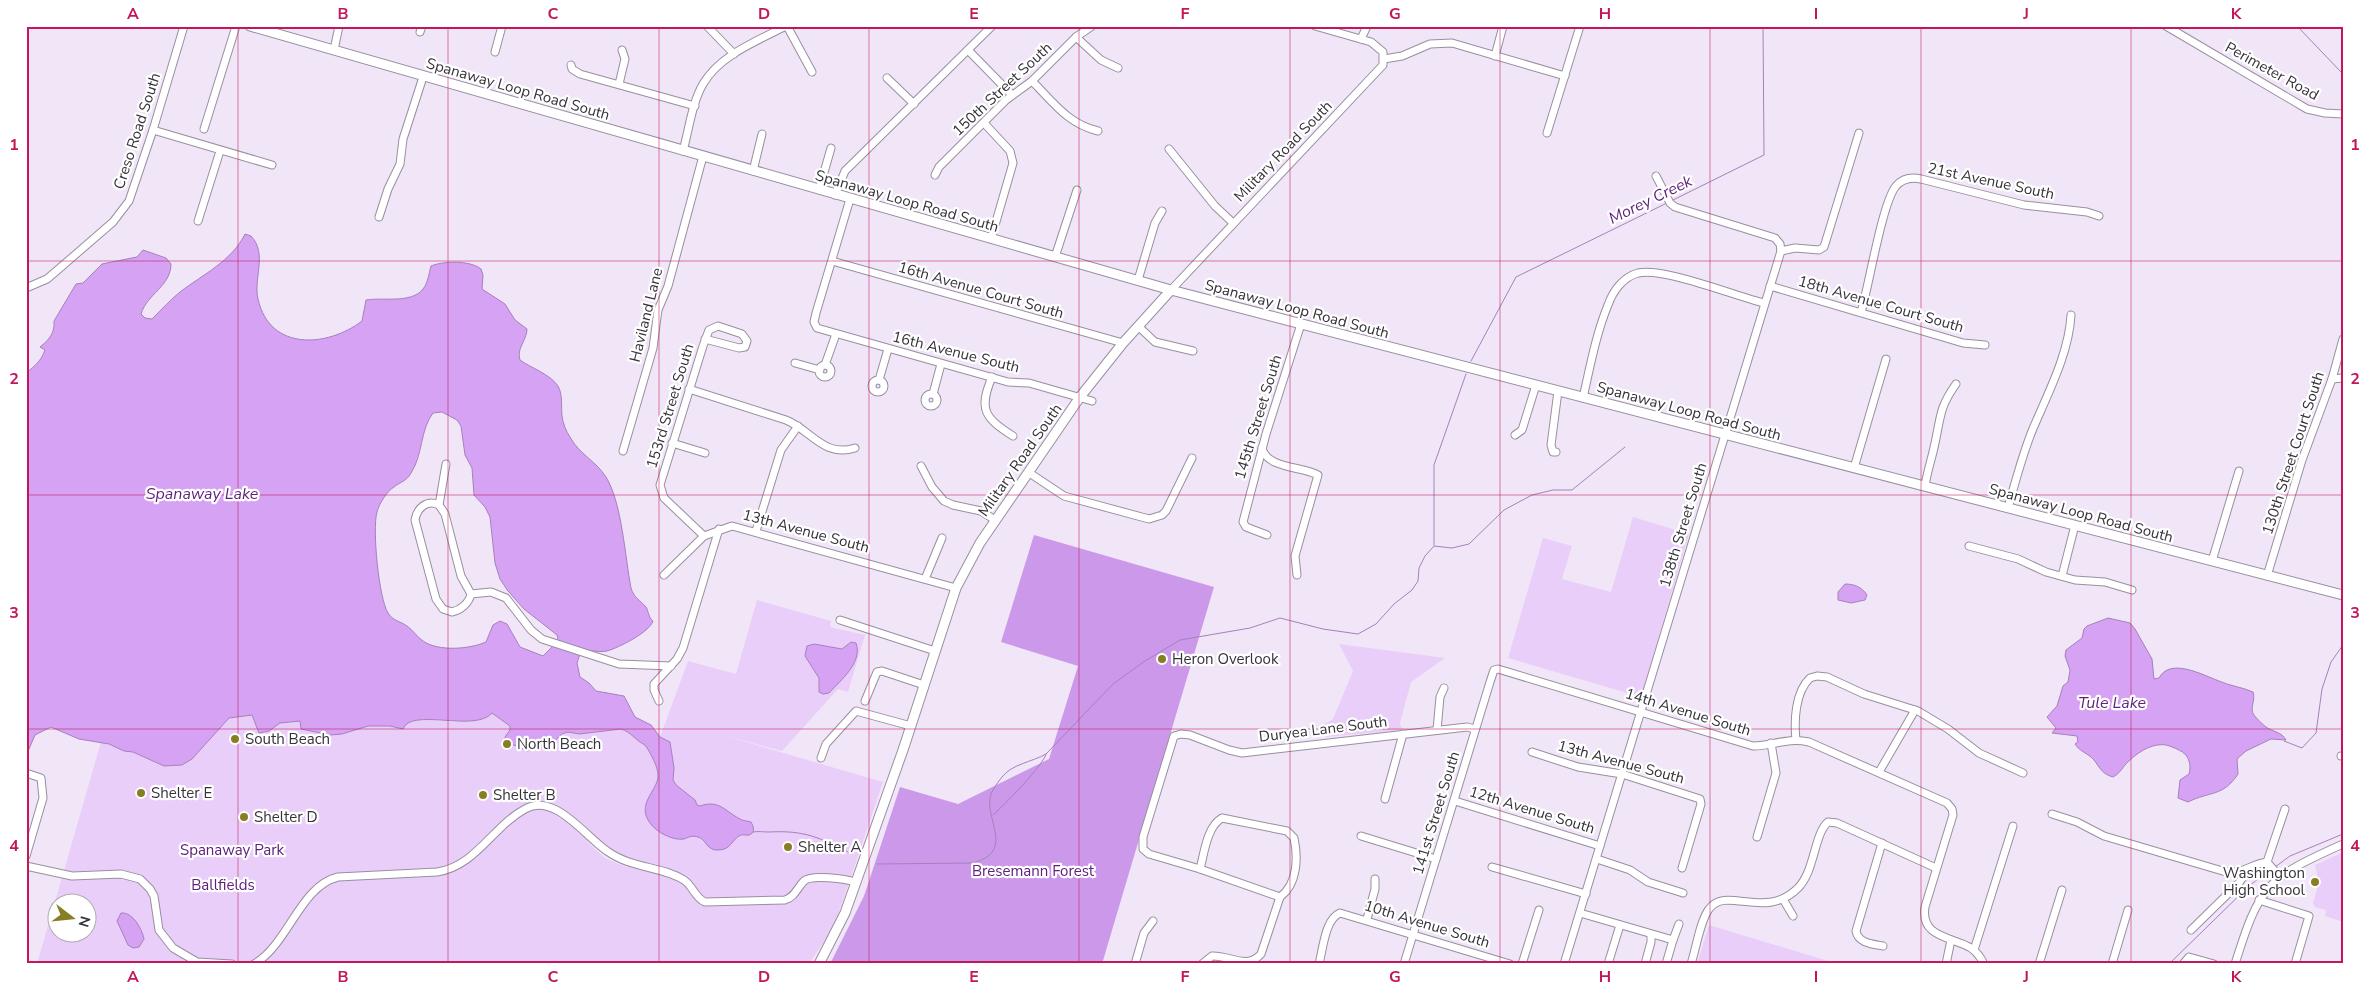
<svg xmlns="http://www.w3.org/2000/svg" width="2369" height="990" viewBox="0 0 2369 990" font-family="'Nunito Sans',sans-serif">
	<rect width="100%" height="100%" fill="#f1e6f8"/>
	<g fill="#e9cef9" fill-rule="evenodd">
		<polygon points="1633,517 1689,534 1641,697 1508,658 1543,538 1572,546 1562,579 1611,592"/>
		<path d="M757,600L831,621L830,627L865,635L848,692L838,689L782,751L722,735L883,782L834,927L809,964H37L101,742L133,752L164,766L182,765L192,759L229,718L252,715L269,731L280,723L300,721L302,729L330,735L342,734L368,726H390L403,729C410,713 445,723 458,722C469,720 481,715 492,712L510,726V729L505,737L558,738L568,732L579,734L621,729C631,732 635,740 645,745L660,737L688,661L736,674ZM851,642L850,669L829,693L818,688L830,647L842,649ZM585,840L628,868L605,858ZM58,902H88V932H58Z"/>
		<polygon points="1339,644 1445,658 1411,682 1400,723 1402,730 1326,737 1322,726 1333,719 1353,671"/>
		<polygon points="2343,852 2343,922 2325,916 2326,910 2315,907 2313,903 2319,882 2315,865"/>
		<polygon points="1709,925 1838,964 1697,964"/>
	</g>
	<polygon fill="#cc99ea" points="1034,535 1214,587 1102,964 830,964 864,896 900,787 958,804 1049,759 1078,666 1001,642"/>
	<g fill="#d6a2f4" stroke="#a680bc" fill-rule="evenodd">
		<path d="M245,234L251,236C268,254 253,278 258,299C270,352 328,347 362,321L366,300C383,297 411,304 423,289C428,283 429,273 431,266C443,261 470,260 481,269L483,275L482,289L505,304L515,320L527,329C527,340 516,349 520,360C531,368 550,374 558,386C563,395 561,406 562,416C563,424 566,431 570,437C579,454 596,461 606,477C622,503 625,557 631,588C634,598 640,600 646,607C649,612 648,617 653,621C650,632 618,648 607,651C597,653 590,648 580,654L577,663L580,677L589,683L596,691L624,696L635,717L651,725L660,737L670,742L674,768L673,780L676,785L695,800L697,805L700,806C719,799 726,812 740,819C743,821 748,821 751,822C753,826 755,830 752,833C749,837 745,834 741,835C731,839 732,851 716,850C706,849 706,839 698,837C692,835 689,837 684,839C673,841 656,832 650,823C636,804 657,791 658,777C659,768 650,752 645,745C635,740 631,732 621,729L579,734L568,732L562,734L549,746L527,751L507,742L505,737L510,730V726L492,713C475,733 411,707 403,729L390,726H368L342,734L330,735L301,729L300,721L280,723L269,731L259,733L252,715L229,718L192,759L182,765L164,766L133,752L124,751L109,744L79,739L51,727L35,735L26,756V373C35,366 41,361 45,350L40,347C49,340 55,333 54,321L76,284L83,283L102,264L137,257L143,250L166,258L171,264C171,286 147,294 141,314L145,318L152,319C161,310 170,300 180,292C202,275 232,261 245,234ZM442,412L457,420L461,426L465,455L472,468L474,495L485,507L490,517L495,563L500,579L508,591L524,609L557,635L558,638L554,645L543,656L520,647L507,624L500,621L493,625L486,642C470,649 439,652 423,641C417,637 413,630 407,626C400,621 393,621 388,613C379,599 372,529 377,512C379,504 387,491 394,487C400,482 407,481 411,473C423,455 420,430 433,413Z"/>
		<path d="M1845,584C1854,584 1862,587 1867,595L1865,600L1851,603L1838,600V592Z"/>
		<path d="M2108,618L2130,623L2135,629L2152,659L2154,679L2159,678C2170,657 2203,675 2219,681C2230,686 2242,687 2253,692C2256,700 2249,709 2254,715C2257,719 2262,724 2266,727C2273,732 2282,732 2286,740L2271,739L2246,751L2237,759L2238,774C2223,797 2210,791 2188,802L2178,798L2180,780L2189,774C2191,767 2190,761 2186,755C2182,751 2177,749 2172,747C2158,740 2140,750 2129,761C2122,767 2121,773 2113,777C2102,774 2100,768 2094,760C2088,753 2080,752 2075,744L2078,742L2077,736L2052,733L2056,728L2047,717L2057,706L2063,686L2068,682L2070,670L2065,656L2066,650L2082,638L2084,629L2087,626Z"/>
		<path d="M851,642L856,643C863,662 841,680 829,693L823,694L819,692V678L805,656L807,646L814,644L842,649Z"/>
		<path d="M121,913C133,912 142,929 144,939L139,947L133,948L128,945L117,921Z"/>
	</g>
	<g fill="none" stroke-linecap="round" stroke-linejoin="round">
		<g stroke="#a680bc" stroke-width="1">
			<polyline points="2297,26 2343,74"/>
			<polyline points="1671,201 1764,155 1763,26"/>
			<polyline points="1471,361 1516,277 1667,203"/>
			<polyline points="1434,545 1434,465 1466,374"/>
			<polyline points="2284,741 2302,748 2316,733 2322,689 2331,662 2343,645"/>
			<path d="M993,815C1004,805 1043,766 1046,754"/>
			<path d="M753,832C758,831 763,832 769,832C805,830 821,838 852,854"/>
			<path d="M877,864L972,863C1017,852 983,819 991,794C993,789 998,782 1002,777C1012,764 1032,762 1046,754L1113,684L1145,661L1180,640L1250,628L1280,618L1323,629L1358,634L1376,624L1394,604L1412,590L1418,581L1419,568L1425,556L1434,546L1452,548L1469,544L1504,510L1532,495L1553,490H1572L1625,447"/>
			<polyline points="2275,867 2290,856 2343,834"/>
			<polyline points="2169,964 2250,885 2269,871"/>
		</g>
		<defs>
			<g id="minor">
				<polyline points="707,26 734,54"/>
				<polyline points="787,26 812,72"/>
				<polyline points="2166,26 2307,109 2325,113 2343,114"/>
				<polyline points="420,32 422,26"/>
				<polyline points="1076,37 1101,60 1118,68"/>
				<polyline points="1361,39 1367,26"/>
				<polyline points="334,50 339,26"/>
				<polyline points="968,50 1012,95"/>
				<polyline points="495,52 502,26"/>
				<polyline points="1495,56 1503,26"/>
				<polyline points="1384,59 1402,56 1430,44 1452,43 1565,76"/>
				<polyline points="571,65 572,69 580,74 695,106"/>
				<polyline points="887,78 914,104"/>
				<path d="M1032,81C1053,102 1068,124 1098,131"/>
				<polyline points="619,84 625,59 622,50"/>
				<polyline points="984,123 1010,151 1013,163 991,239"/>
				<polyline points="204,129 236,26"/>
				<polyline points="153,130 272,165"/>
				<polyline points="1547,133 1580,26"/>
				<polyline points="1169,149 1215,206 1233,223"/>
				<path d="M683,151C689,129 692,103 703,84C720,55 757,41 786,26"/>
				<polyline points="753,171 762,134"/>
				<polyline points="935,175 939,167 1006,100 1032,81 1076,37 1092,26"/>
				<polyline points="819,190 831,148"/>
				<polyline points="835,195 845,171 992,26"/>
				<polyline points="850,199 816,313 814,322 817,328 1008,382 1029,383 1092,401"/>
				<polyline points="379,217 388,189 400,164 403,139 423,77"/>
				<polyline points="198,221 220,151"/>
				<polyline points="1781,251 1795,248 1819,250 1824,247 1859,133"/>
				<polyline points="1055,257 1077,190"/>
				<polyline points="832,261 1123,343"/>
				<polyline points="1138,280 1155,223 1162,211"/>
				<polyline points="1770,286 1963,343 1985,345"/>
				<polyline points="26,288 47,279 61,267 113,222 129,201 153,130 184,26"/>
				<polyline points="1171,290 1383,65 1383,52 1371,42 1315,26"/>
				<path d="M1861,312C1869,286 1882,203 1896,186C1903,178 1912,177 1921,179L2024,205L2087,212L2099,216"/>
				<polyline points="1138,326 1155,342 1193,351"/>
				<polyline points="795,363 820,370"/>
				<polyline points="825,365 836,334"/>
				<circle cx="825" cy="371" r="6"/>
				<path d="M992,377C978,410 985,418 1013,436"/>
				<polyline points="2332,379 2343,378"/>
				<polyline points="879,380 888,349"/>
				<circle cx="878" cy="386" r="6"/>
				<path d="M689,389L786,420C811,430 824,458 855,448"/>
				<circle cx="931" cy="400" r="6"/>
				<polyline points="933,394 941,364"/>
				<path d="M1583,398C1590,367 1596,334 1608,305C1613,291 1623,277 1638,273C1664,267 1735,296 1764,303"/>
				<polyline points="1515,435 1522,430 1536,385"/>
				<polyline points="672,443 705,453"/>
				<path d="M1262,448C1267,469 1302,466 1318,475L1295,556L1297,575"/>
				<polyline points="623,451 653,348 658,310 668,286 703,156"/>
				<polyline points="1556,452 1553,452 1551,445 1558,391"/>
				<polyline points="446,464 439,505 445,514 461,576 471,594"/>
				<polyline points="921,466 932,487 944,501 953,505 981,511 995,520"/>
				<polyline points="1854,468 1886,359"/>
				<polyline points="1028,472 1064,496 1149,519 1162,515 1166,511 1192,458"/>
				<path d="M1925,486C1927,472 1932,458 1935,443C1941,416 1939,408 1956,384"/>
				<path d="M439,505C427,499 417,508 415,520L436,599L443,609L452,612C461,610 469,603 471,594"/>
				<path d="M2008,508C2015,483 2022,456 2032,431C2047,395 2069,354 2071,315"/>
				<polyline points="756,531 781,450 798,426"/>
				<polyline points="1267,535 1246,527 1243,522 1266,434 1301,324"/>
				<polyline points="704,536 664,498 660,485 703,346 709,330 718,326 742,334 747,341 745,347 739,348 705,339"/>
				<polyline points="1969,546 2018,559 2046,572 2075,580 2105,582 2132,590"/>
				<polyline points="2212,561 2239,471"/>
				<polyline points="664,575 704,536 732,526 956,588"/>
				<polyline points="2062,576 2075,525"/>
				<polyline points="2267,576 2302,460 2332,379 2343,339"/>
				<polyline points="925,579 942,538"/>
				<polyline points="471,594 491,592 506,598 531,630 542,639 619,664 671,666"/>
				<polyline points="840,620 935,651"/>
				<polyline points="659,701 654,690 654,684 677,659 683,648 719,529"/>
				<polyline points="865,701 877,672 882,671 924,685"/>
				<polyline points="1437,730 1440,697 1444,688"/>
				<path d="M1796,740C1794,721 1795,692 1810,678L1817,676L1827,677L1864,694L1918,711L1948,729L1979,753L2023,773"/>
				<polyline points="1532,752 1578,767 1622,774 1700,799 1701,804 1682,868"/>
				<polyline points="2341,756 2343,756"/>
				<polyline points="821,758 826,744 856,711 911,726"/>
				<polyline points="1879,772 1915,710"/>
				<polyline points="26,773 41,778 43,798 26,856"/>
				<polyline points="1385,799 1403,734"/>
				<polyline points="1455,801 1600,846"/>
				<path d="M2052,814L2077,822L2104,836L2226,872C2243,874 2252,864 2267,862"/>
				<polyline points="1361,836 1436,859"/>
				<polyline points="1757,837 1776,773 1771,743"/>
				<path d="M1882,843L1856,931C1858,943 1872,944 1883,946"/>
				<polyline points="1597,859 1630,870 1648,882 1683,893"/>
				<polyline points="26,866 72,876 121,874 140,879 150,889 154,896 159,930 173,948 197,962 232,964"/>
				<polyline points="1492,867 1586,894"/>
				<path d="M1200,869C1204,854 1207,826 1222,818L1287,831L1294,838C1298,857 1298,884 1280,897L1261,954C1247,970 1229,955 1212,956L1202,964"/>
				<polyline points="2279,876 2267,862 2285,809"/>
				<polyline points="1280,897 1200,869 1149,854 1143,849 1143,837 1174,736 1181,734 1190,735 1229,750 1242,753 1467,727 1475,729"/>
				<polyline points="1783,899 1793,916"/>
				<polyline points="2259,900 2309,916 2295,964"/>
				<polyline points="1580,913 1673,940 1679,924"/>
				<polyline points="1367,919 1375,889 1375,879"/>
				<polyline points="2191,930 2238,884 2249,869"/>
				<polyline points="1974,950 2013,826"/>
				<path d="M254,964C288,945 300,886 338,877L437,872C476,866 492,827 525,809C554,792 585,836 607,851C632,869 662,866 684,880C693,886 695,898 705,902L785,900C795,897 797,888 804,881C811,874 846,879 855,882"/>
				<polyline points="1135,964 1144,933 1153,921"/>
				<path d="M1319,964C1323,949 1325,919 1340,913L1510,964"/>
				<path d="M1404,964L1490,682L1494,670L1498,669L1753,746C1773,746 1787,737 1809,742L1947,803L1952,809L1953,815L1925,907C1920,938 1953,937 1971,948C1977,952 1981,958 1984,964"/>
				<polyline points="1522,964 1539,910"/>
				<polyline points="1564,964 1781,251 1780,244 1775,238 1675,207 1670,203 1656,176"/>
				<polyline points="1608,964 1620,925"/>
				<polyline points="1645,964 1651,942 1651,935"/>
				<polyline points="1666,964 1673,940"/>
				<path d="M1691,964C1696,949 1700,921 1709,909C1726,885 1765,921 1798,888C1815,871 1814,834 1828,822L1837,823L1936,868"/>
				<polyline points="1946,964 1951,940"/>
				<polyline points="2039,964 2062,890"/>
				<polyline points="2112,964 2128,910"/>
				<polyline points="2183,964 2189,957 2214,964"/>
				<path d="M2235,964C2260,884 2267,878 2343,844"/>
			</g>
			<g id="major">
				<polyline points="250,26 1171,290 2343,595"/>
				<polyline points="819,964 845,913 903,750 956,588 980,543 1080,397 1123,343 1171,290"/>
			</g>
		</defs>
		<use href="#minor" stroke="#988f9f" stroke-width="9"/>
		<use href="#major" stroke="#988f9f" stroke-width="11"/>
		<use href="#minor" stroke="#fff" stroke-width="7"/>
		<use href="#major" stroke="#fff" stroke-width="9"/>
	</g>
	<path fill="none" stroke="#c2185b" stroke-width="1" stroke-opacity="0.55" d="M238,26V964M448,26V964M659,26V964M869,26V964M1079,26V964M1290,26V964M1500,26V964M1710,26V964M1921,26V964M2131,26V964M26,261H2343M26,495H2343M26,729H2343"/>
	<g fill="#877d23" stroke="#fff" stroke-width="2">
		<circle cx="1162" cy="659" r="5"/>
		<circle cx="235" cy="739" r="5"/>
		<circle cx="507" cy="744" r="5"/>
		<circle cx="141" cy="793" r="5"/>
		<circle cx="483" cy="795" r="5"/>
		<circle cx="244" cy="817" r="5"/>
		<circle cx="788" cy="847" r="5"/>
		<circle cx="2315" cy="882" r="5"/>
	</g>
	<g text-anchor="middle" stroke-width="4.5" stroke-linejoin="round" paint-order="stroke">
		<g font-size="15" fill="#363239" stroke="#fff">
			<text transform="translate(2272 71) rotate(29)" y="5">Perimeter Road</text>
			<text transform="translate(518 89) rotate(16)" y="5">Spanaway Loop Road South</text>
			<text transform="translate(1002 89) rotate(-43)" y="5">150th Street South</text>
			<text transform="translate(137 131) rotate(-72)" y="5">Creso Road South</text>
			<text transform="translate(1283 151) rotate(-46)" y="5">Military Road South</text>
			<text transform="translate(1991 181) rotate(12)" y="5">21st Avenue South</text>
			<text transform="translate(907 201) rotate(16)" y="5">Spanaway Loop Road South</text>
			<text transform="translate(981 290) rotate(16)" y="5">16th Avenue Court South</text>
			<text transform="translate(1881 304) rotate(16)" y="5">18th Avenue Court South</text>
			<text transform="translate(1297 309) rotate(15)" y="5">Spanaway Loop Road South</text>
			<text transform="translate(646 315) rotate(-76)" y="5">Haviland Lane</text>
			<text transform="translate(956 352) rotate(14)" y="5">16th Avenue South</text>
			<text transform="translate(670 406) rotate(-73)" y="5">153rd Street South</text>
			<text transform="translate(1689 411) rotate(15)" y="5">Spanaway Loop Road South</text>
			<text transform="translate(1258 417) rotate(-73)" y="5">145th Street South</text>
			<text transform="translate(2293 453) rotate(-72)" y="5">130th Street Court South</text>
			<text transform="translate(1020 460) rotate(-55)" y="5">Military Road South</text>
			<text transform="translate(2081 513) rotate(15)" y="5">Spanaway Loop Road South</text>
			<text transform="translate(1683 525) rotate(-73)" y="5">138th Street South</text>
			<text transform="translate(806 531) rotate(15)" y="5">13th Avenue South</text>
			<text transform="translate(1688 712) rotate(17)" y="5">14th Avenue South</text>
			<text transform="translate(1323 729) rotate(-7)" y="5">Duryea Lane South</text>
			<text transform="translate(1621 762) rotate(15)" y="5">13th Avenue South</text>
			<text transform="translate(1532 810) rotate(17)" y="5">12th Avenue South</text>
			<text transform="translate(1436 813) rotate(-73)" y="5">141st Street South</text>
			<text transform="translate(1427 924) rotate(17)" y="5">10th Avenue South</text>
		</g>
		<g font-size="15" fill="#363239" stroke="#fff" text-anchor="start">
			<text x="1172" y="664">Heron Overlook</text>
			<text x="245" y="744">South Beach</text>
			<text x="517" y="749">North Beach</text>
			<text x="151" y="798">Shelter E</text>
			<text x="493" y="800">Shelter B</text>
			<text x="254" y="822">Shelter D</text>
			<text x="798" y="852">Shelter A</text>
			<text x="2305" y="878" text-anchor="end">Washington<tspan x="2305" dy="17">High School</tspan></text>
		</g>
		<g font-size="15" fill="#60207e" stroke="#fff">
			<text x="232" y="855">Spanaway Park</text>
			<text x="1033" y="876">Bresemann Forest</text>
			<text x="223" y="890">Ballfields</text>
		</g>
		<g font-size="16" font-style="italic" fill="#5f1f7d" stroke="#fff">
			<text transform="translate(1650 199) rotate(-26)" y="6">Morey Creek</text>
			<text x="202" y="499">Spanaway Lake</text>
			<text x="2112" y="708">Tule Lake</text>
		</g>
	</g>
	<rect width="2369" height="990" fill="none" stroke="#ffffff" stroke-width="55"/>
	<g transform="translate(72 918) rotate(106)"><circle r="24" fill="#ffffff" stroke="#afadb0"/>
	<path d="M0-4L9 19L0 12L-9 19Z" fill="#877d23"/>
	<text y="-8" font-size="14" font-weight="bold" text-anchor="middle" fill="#363239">N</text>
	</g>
	<rect x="28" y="28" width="2314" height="934" fill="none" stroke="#c2185b" stroke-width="2"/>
	<g font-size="16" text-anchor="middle" font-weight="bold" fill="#c2185b">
		<text x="133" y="19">A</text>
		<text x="343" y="19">B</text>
		<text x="553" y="19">C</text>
		<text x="764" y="19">D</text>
		<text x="974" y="19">E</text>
		<text x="1185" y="19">F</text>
		<text x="1395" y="19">G</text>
		<text x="1605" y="19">H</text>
		<text x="1816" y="19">I</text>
		<text x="2026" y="19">J</text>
		<text x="2236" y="19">K</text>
		<text x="14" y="150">1</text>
		<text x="2355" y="150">1</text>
		<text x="14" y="384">2</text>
		<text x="2355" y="384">2</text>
		<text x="14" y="618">3</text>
		<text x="2355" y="618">3</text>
		<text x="14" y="851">4</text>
		<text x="2355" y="851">4</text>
		<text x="133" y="982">A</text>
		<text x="343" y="982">B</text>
		<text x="553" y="982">C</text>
		<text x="764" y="982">D</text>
		<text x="974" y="982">E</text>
		<text x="1185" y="982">F</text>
		<text x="1395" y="982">G</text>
		<text x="1605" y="982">H</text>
		<text x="1816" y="982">I</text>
		<text x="2026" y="982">J</text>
		<text x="2236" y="982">K</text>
	</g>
</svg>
